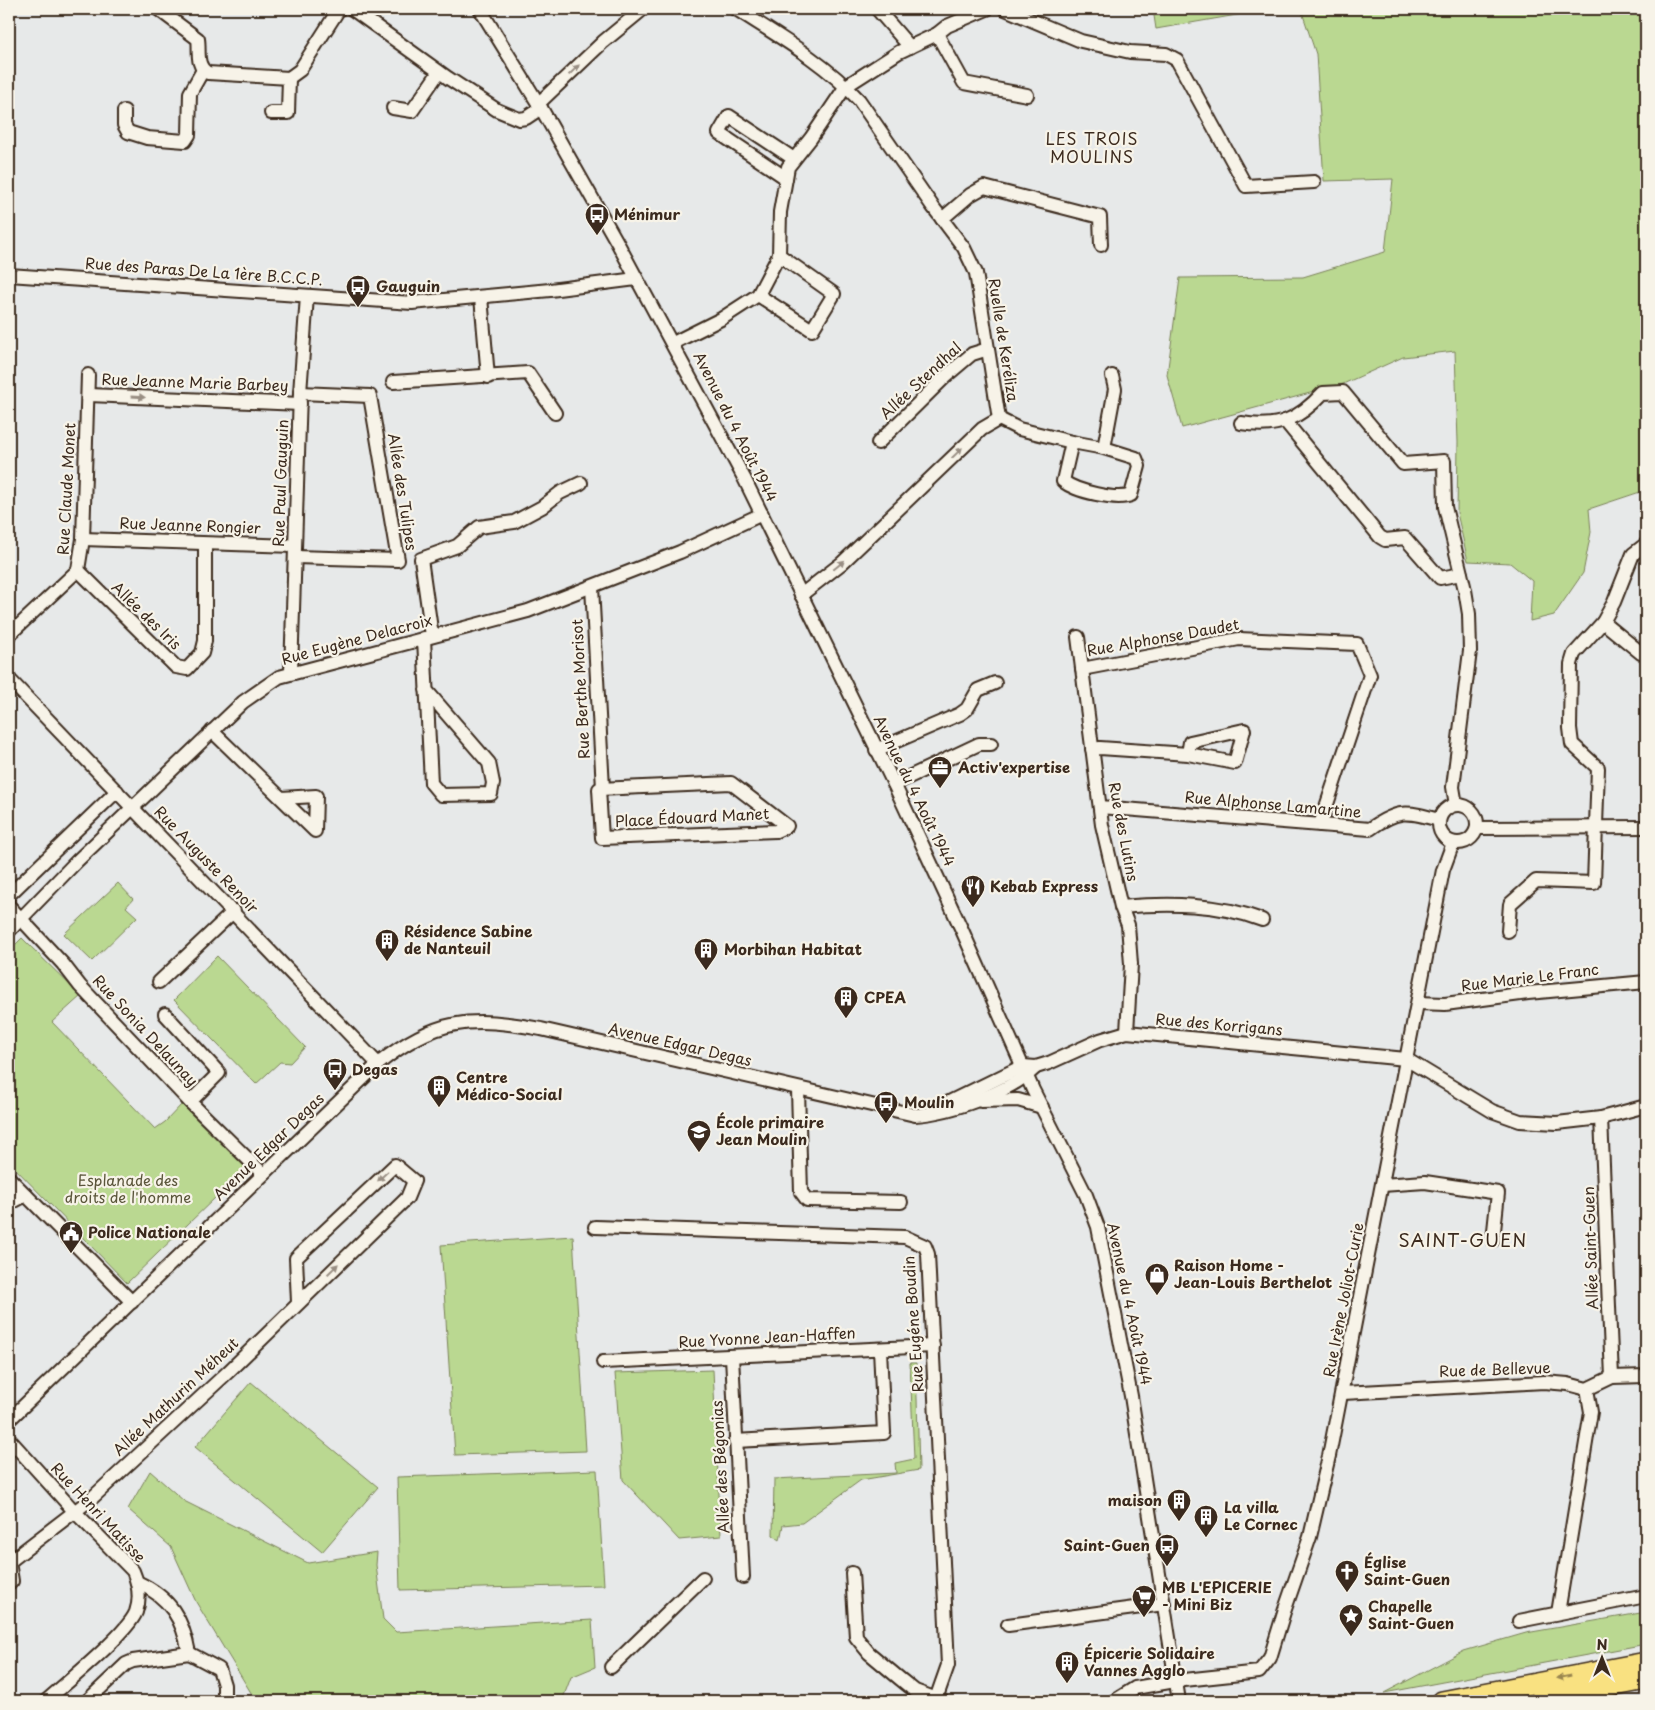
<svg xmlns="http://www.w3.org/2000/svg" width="1655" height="1710" viewBox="0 0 1655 1710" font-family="'Playpen Sans',sans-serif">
	<rect width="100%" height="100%" fill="#e7e9e9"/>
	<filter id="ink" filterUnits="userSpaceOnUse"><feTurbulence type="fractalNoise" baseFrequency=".02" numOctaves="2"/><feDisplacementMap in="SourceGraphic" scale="10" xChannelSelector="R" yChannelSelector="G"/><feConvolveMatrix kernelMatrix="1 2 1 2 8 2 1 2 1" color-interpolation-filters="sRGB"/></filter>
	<g filter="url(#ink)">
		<g fill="#bad891" stroke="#7a8158">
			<polygon points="1153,9 1297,9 1254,12 1156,29"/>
			<polygon points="1301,9 1646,9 1646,490 1589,509 1591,532 1583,573 1554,615 1530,621 1532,581 1510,563 1468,561 1457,513 1458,442 1455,351 1403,357 1343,384 1182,428 1167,375 1180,278 1303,277 1385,252 1393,179 1324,181 1316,54"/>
			<polygon points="118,883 133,899 126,907 137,917 92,961 64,934"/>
			<polygon points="22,938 81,996 52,1022 155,1129 165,1122 183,1103 247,1167 127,1283 9,1162 9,951"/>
			<polygon points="217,956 305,1047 290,1063 280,1062 256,1084 174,1000"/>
			<polygon points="573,1236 586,1451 455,1455 441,1245"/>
			<polygon points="910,1363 916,1363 919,1470 861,1480 802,1523 783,1525 780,1540 773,1535 774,1479 896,1473 895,1463 914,1459"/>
			<polygon points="713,1370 721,1536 679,1540 623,1480 615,1373"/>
			<polygon points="251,1382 378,1487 322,1552 195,1447"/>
			<polygon points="597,1470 604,1585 400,1590 397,1477"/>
			<polygon points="150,1471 184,1501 308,1563 377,1552 376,1565 383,1619 396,1632 592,1620 595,1667 571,1677 562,1701 256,1701 196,1602 171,1547 128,1509"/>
			<polygon points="1646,1612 1646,1644 1384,1693 1464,1651 1526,1633"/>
		</g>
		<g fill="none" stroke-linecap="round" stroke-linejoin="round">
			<defs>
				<g id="minor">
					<path d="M158,9L198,39C200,50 195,66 208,73L289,78L300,70L339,9"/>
					<polyline points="352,9 448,78 497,110 519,119 526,118 541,108"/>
					<polyline points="480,9 541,108 617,242 744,478 894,784 962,930 1033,1090 1086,1195 1098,1227 1131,1396 1179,1701"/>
					<path d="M736,9C778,36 824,62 859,100L933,207L964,248L976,273L999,419"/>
					<polyline points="877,9 910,47"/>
					<polyline points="1005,9 1081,41 1130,52 1166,54 1177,60 1246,186 1314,182"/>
					<polyline points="937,34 964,83 1027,95"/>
					<polyline points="538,104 603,42 643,9"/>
					<polyline points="393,108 412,111 439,72"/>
					<polyline points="124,111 124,125 128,132 147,138 185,141 189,135 190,93 203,70"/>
					<polyline points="271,113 288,113 289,78"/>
					<polyline points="786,178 719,133 729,116 794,159"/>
					<polyline points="942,219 970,195 984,187 1100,217 1101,245"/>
					<polyline points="9,275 412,303 550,290 636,279"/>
					<polyline points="758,295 812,330 834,294 779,255"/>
					<polyline points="481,297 488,377"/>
					<polyline points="673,343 721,319 758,295 779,255 780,212 788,167 811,138 846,86 899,52 937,34 947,26 987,9"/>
					<polyline points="393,382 528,373 555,413"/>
					<polyline points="89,395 300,404"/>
					<polyline points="999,419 1019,429 1072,442"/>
					<polyline points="1285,421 1380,537 1385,540 1405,538 1440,578 1461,574"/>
					<path d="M1241,423C1278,429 1298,420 1323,393L1343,392L1403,464L1444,461L1445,507L1465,590L1469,614L1470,651L1453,787L1456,805"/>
					<path d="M1072,442L1104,448L1136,458L1139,466L1131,495C1116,501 1075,491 1063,481Z"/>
					<polyline points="878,443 946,376 972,354 988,349"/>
					<polyline points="1104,448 1115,389 1112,376"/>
					<polyline points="83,539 295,546"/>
					<polyline points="1646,544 1633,554 1614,602 1603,622 1641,653 1646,655"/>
					<polyline points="295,557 398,560 370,396 300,393"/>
					<polyline points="78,570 176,667 187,669 202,653 205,641 205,544"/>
					<polyline points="592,587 603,788"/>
					<polyline points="801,595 842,563 982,429 999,419"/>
					<polyline points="9,635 78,570 83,539 88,375"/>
					<polyline points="432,636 421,559 457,546 479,527 514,522 542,507 560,493 581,483"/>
					<polyline points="1078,637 1102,825 1121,907 1128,925 1131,964 1127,1032"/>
					<polyline points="424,638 431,783 441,795 491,794 493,783 489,763 426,690"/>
					<polyline points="1082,669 1239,639 1357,644 1370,675 1320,825"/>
					<polyline points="291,672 300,393 307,296"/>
					<polyline points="9,679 378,1064"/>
					<polyline points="212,731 315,831 316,796 281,798"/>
					<polyline points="1092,749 1100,748 1188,754 1235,763 1244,730 1190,742 1188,754"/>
					<polyline points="876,750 960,714 967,709 978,690 995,683"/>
					<polygon points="731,783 787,826 776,831 602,838 599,789"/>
					<polyline points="894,784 979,744 991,744"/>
					<circle cx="1458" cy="824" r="19"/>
					<path d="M1100,807L1370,829C1398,809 1407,811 1439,820"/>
					<polyline points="1477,828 1646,827"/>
					<polyline points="9,895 117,791"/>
					<polyline points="9,906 63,964 80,986 190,1102 263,1174"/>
					<path d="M1121,907C1168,903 1218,903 1262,920"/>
					<polyline points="9,931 77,861 243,702 279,677 528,611 680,552 762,514"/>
					<polyline points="1508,931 1510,904 1536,881 1594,883 1598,768 1572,744 1570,728 1571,664 1574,654 1603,622"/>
					<polyline points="159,982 234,911"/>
					<polyline points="1418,1003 1445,1004 1528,993 1646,982"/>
					<polyline points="165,1014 219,1073 190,1102"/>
					<polyline points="798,1090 801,1192 807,1200 901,1202"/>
					<polyline points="981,1101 1018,1100 1042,1107"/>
					<polyline points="933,1110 1023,1066 1036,1067 1049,1063 1100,1040 1127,1032 1406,1059 1492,1111 1520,1121 1557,1123 1601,1118 1646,1106"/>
					<polyline points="1601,1118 1612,1377"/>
					<polyline points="9,1178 132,1302"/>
					<polyline points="1382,1185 1425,1182 1498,1193 1493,1240"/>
					<polyline points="9,1204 26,1195"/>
					<polyline points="595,1227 905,1237 925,1246 928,1254 948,1665 936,1699"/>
					<polyline points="732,1356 743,1577"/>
					<polyline points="603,1362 933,1346"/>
					<polyline points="1343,1393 1544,1382 1568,1384 1587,1389 1612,1377 1646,1376"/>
					<path d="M9,1420L378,1064C435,1018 471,1016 541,1029L915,1115C950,1113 1011,1092 1036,1067"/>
					<path d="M9,1439L74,1511L133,1571C138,1583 141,1598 136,1612C127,1634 66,1683 46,1701"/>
					<polyline points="735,1441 884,1433 880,1349"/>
					<polyline points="9,1562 91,1499 228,1372 407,1198 414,1181 395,1165 296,1258 298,1302"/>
					<polyline points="852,1573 856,1637 869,1653 899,1678 915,1691 942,1701"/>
					<path d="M137,1582C170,1597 183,1619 189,1653"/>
					<polyline points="9,1584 12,1581 9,1562"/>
					<polyline points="1558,1613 1591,1412 1587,1389"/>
					<polyline points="1519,1621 1646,1596"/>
					<polyline points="1008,1625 1164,1604"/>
					<polyline points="611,1667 703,1578"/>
					<polyline points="87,1701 126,1664 133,1661 189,1653 219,1669 224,1685 224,1701"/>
					<polyline points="1114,1701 1135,1688 1175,1681 1259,1672 1270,1658 1284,1612 1310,1537 1329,1456 1443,870 1453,843"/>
				</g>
				<g id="highway">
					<polyline points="1442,1701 1646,1662"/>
					<polyline points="1538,1701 1646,1680"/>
				</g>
			</defs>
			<use href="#minor" stroke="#3b2a1e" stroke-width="16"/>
			<use href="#highway" stroke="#3b2a1e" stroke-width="22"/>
			<use href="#minor" stroke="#f7f3e8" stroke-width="12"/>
			<use href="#highway" stroke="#f9e181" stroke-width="19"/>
		</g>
		<defs><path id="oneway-solid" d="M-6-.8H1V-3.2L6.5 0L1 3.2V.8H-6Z" transform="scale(1.25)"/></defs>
		<g fill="#998e83">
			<use href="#oneway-solid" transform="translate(574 70) rotate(-44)"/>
			<use href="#oneway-solid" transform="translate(138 397) rotate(3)"/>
			<use href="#oneway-solid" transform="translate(957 453) rotate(-44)"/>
			<use href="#oneway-solid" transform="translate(839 565) rotate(-40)"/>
			<use href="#oneway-solid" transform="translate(383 1176) rotate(137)"/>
			<use href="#oneway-solid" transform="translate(333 1269) rotate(-44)"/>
		</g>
		<use fill="#9a8650" href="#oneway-solid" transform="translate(1564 1677) rotate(169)"/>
	</g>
	<defs>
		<symbol id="bus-pin" viewBox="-11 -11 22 30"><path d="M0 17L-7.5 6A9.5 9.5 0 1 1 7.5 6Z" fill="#3b2a1e" stroke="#f7f3e8"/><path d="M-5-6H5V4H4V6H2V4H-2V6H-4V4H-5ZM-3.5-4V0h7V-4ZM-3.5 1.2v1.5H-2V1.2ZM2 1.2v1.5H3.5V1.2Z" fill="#fff"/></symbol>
		<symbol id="office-pin" viewBox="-11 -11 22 30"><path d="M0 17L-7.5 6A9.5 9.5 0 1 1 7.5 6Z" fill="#3b2a1e" stroke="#f7f3e8"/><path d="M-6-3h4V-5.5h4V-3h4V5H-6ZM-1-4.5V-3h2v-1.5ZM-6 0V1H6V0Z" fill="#fff"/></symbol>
		<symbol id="restaurant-pin" viewBox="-11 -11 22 30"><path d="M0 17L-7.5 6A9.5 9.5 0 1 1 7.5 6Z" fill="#3b2a1e" stroke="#f7f3e8"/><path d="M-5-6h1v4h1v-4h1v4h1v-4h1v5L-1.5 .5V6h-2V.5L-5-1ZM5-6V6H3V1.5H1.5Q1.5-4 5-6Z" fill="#fff"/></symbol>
		<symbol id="building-pin" viewBox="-11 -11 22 30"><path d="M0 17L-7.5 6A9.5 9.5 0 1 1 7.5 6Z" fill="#3b2a1e" stroke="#f7f3e8"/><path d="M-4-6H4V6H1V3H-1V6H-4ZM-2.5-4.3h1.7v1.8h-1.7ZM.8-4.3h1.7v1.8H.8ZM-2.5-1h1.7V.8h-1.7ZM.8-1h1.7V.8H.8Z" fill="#fff"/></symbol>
		<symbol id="school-pin" viewBox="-11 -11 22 30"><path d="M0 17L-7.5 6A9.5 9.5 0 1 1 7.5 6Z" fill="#3b2a1e" stroke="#f7f3e8"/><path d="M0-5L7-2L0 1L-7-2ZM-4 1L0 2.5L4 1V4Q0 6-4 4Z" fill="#fff"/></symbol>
		<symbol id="civic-pin" viewBox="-11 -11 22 30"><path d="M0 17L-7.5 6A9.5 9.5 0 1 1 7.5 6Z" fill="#3b2a1e" stroke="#f7f3e8"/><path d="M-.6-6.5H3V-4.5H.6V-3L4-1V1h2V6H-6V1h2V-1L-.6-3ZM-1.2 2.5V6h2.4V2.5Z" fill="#fff"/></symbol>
		<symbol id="shop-pin" viewBox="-11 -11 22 30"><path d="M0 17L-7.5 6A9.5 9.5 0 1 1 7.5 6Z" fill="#3b2a1e" stroke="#f7f3e8"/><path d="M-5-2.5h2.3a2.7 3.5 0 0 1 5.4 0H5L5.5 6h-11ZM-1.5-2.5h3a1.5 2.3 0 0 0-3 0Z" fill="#fff"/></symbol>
		<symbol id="church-pin" viewBox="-11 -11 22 30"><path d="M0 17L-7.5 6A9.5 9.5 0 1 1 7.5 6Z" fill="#3b2a1e" stroke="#f7f3e8"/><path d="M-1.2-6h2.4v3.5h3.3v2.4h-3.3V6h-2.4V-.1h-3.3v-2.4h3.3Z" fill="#fff"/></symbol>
		<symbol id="supermarket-pin" viewBox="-11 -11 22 30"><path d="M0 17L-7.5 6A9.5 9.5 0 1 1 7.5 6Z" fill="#3b2a1e" stroke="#f7f3e8"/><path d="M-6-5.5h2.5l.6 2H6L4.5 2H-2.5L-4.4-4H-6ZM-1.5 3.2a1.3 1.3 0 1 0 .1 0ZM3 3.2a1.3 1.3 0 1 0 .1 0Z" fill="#fff"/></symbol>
		<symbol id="sight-pin" viewBox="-11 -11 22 30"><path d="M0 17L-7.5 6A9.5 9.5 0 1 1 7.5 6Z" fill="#3b2a1e" stroke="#f7f3e8"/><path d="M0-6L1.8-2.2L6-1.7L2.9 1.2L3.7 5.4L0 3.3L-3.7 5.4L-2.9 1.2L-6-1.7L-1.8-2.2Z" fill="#fff"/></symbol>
	</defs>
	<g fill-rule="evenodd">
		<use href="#bus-pin" x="583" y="201" width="28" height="38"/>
		<use href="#bus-pin" x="344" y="273" width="28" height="38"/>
		<use href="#office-pin" x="926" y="754" width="28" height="38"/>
		<use href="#restaurant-pin" x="959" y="873" width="28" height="38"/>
		<use href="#building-pin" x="373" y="927" width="28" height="38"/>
		<use href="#building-pin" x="692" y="936" width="28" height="38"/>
		<use href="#building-pin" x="832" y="984" width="28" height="38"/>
		<use href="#bus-pin" x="321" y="1056" width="28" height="38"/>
		<use href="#building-pin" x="425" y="1073" width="28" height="38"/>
		<use href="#bus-pin" x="872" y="1089" width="28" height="38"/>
		<use href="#school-pin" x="685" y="1118" width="28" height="38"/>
		<use href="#civic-pin" x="57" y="1219" width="28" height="38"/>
		<use href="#shop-pin" x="1143" y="1261" width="28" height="38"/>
		<use href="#building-pin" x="1165" y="1487" width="28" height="38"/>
		<use href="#building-pin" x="1192" y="1503" width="28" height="38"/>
		<use href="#bus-pin" x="1153" y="1532" width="28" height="38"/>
		<use href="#church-pin" x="1333" y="1558" width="28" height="38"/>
		<use href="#supermarket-pin" x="1130" y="1583" width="28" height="38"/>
		<use href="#sight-pin" x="1337" y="1602" width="28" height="38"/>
		<use href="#building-pin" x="1053" y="1649" width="28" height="38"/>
	</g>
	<g text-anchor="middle" stroke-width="4.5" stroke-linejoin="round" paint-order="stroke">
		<g font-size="15" font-weight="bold" fill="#3b2a1e" stroke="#f7f3e8" text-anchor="start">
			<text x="614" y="220">Ménimur</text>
			<text x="376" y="292">Gauguin</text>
			<text x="958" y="773">Activ'expertise</text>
			<text x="990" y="892">Kebab Express</text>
			<text x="404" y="937">Résidence Sabine<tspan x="404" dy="17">de Nanteuil</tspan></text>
			<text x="724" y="955">Morbihan Habitat</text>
			<text x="864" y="1003">CPEA</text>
			<text x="352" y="1075">Degas</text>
			<text x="456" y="1083">Centre<tspan x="456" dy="17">Médico-Social</tspan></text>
			<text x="904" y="1108">Moulin</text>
			<text x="716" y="1128">École primaire<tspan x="716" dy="17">Jean Moulin</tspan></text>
			<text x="88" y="1238">Police Nationale</text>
			<text x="1174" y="1271">Raison Home -<tspan x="1174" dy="17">Jean-Louis Berthelot</tspan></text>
			<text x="1162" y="1506" text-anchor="end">maison</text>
			<text x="1224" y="1513">La villa<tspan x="1224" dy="17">Le Cornec</tspan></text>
			<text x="1150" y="1551" text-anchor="end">Saint-Guen</text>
			<text x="1364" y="1568">Église<tspan x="1364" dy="17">Saint-Guen</tspan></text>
			<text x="1162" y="1593">MB L'EPICERIE<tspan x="1162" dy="17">- Mini Biz</tspan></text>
			<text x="1368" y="1612">Chapelle<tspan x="1368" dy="17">Saint-Guen</tspan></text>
			<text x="1084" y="1659">Épicerie Solidaire<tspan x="1084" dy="17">Vannes Agglo</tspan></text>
		</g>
		<g font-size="15" fill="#3b2a1e" stroke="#f7f3e8">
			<text transform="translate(204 272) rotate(4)" y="5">Rue des Paras De La 1ère B.C.C.P.</text>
			<text transform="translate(1003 340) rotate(81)" y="5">Ruelle de Keréliza</text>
			<text transform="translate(921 381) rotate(-43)" y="5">Allée Stendhal</text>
			<text transform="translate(195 383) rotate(2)" y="5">Rue Jeanne Marie Barbey</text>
			<text transform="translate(735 427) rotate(63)" y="5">Avenue du 4 Août 1944</text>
			<text transform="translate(281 483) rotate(-88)" y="5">Rue Paul Gauguin</text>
			<text transform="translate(67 489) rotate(-87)" y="5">Rue Claude Monet</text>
			<text transform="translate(402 492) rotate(81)" y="5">Allée des Tulipes</text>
			<text transform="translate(190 526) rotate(2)" y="5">Rue Jeanne Rongier</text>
			<text transform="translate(146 616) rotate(44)" y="5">Allée des Iris</text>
			<text transform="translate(1163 638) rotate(-10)" y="5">Rue Alphonse Daudet</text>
			<text transform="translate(357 640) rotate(-15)" y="5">Rue Eugène Delacroix</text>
			<text transform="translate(581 689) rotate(-93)" y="5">Rue Berthe Morisot</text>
			<text transform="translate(914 791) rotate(64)" y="5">Avenue du 4 Août 1944</text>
			<text transform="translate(1273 805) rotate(5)" y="5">Rue Alphonse Lamartine</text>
			<text transform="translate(692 818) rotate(-3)" y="5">Place Édouard Manet</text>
			<text transform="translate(1123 832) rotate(79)" y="5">Rue des Lutins</text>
			<text transform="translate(206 860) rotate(46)" y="5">Rue Auguste Renoir</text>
			<text transform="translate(1530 978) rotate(-7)" y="5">Rue Marie Le Franc</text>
			<text transform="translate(1219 1025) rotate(5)" y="5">Rue des Korrigans</text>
			<text transform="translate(145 1031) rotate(47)" y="5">Rue Sonia Delaunay</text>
			<text transform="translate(680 1045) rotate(13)" y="5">Avenue Edgar Degas</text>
			<text transform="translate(269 1147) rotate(-44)" y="5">Avenue Edgar Degas</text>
			<text transform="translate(1591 1248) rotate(-92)" y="5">Allée Saint-Guen</text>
			<text transform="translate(1344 1300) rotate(-79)" y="5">Rue Irène Joliot-Curie</text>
			<text transform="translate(1129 1304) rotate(78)" y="5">Avenue du 4 Août 1944</text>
			<text transform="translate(914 1324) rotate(-94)" y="5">Rue Eugéne Boudin</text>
			<text transform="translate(767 1338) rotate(-3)" y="5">Rue Yvonne Jean-Haffen</text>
			<text transform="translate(1495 1370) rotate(-2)" y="5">Rue de Bellevue</text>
			<text transform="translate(176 1397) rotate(-43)" y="5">Allée Mathurin Méheut</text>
			<text transform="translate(721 1467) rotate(-93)" y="5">Allée des Bégonias</text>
			<text transform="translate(98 1513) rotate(47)" y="5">Rue Henri Matisse</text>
		</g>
		<g font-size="15" fill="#5b563b" stroke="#f7f3e8">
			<text x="128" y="1186">Esplanade des<tspan x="128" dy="17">droits de l'homme</tspan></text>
		</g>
		<g font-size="16" letter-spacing="1" fill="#3b2a1e" stroke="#f7f3e8">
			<text x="1092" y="145">LES TROIS<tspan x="1092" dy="18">MOULINS</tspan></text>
		</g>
		<g font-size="18" letter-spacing="1" fill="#3b2a1e" stroke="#f7f3e8">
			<text x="1463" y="1247">SAINT-GUEN</text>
		</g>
	</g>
	<rect width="1655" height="1710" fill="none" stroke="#f7f3e8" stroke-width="30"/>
	<rect x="15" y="15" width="1625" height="1680" fill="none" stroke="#3b2a1e" stroke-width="2" filter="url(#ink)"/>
	<g transform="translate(1602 1658)" stroke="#f7f3e8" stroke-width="4" paint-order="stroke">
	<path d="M0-4L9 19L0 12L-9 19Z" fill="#3b2a1e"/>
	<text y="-8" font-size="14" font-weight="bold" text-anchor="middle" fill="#3b2a1e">N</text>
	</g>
</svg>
